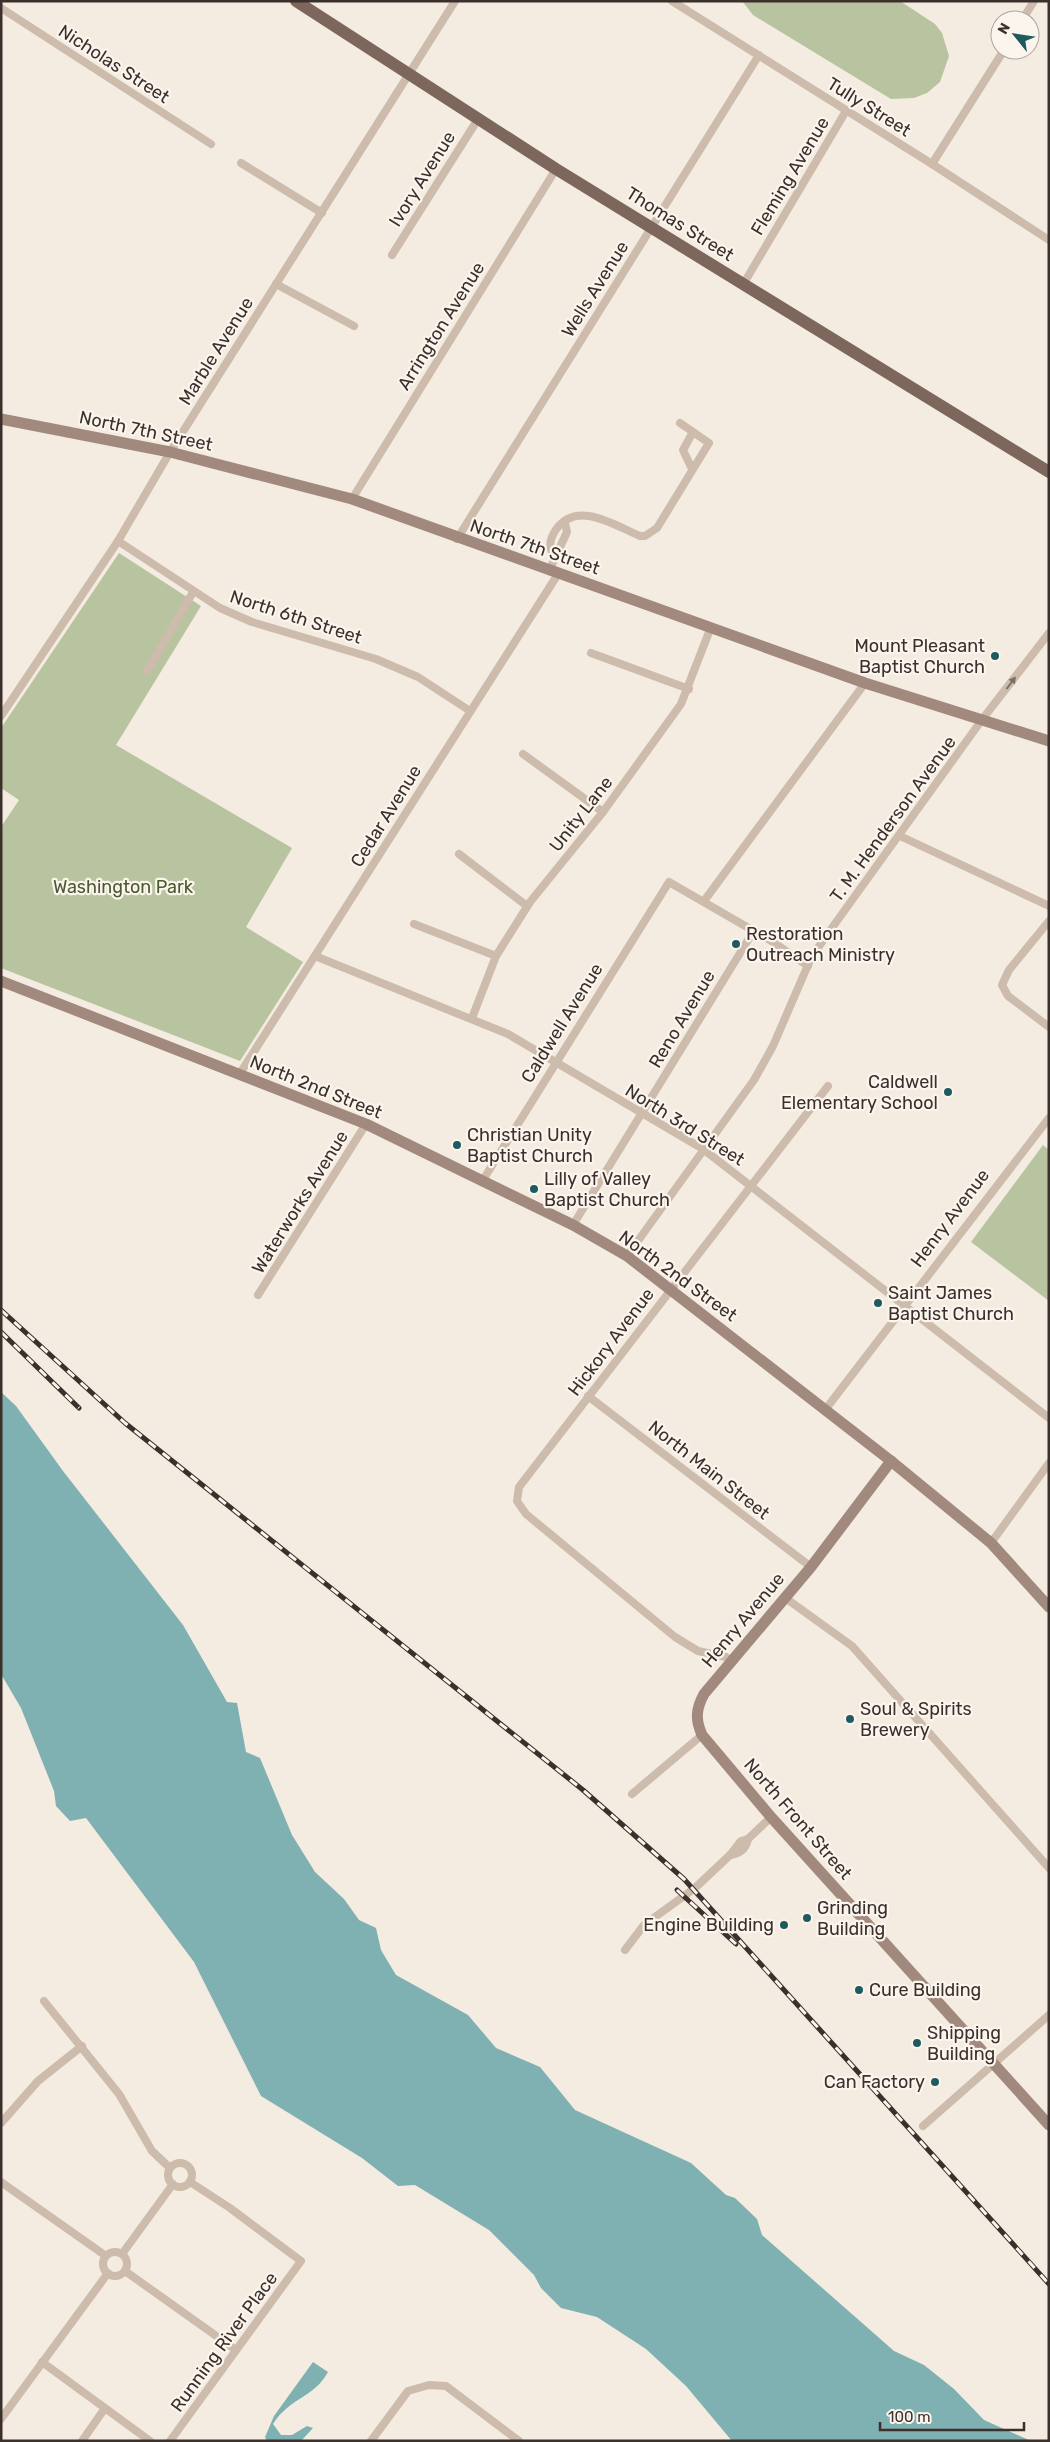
<svg xmlns="http://www.w3.org/2000/svg" width="1050" height="2442" viewBox="0 0 1050 2442" font-family="Rubik,sans-serif">
	<rect width="100%" height="100%" fill="#f4ebe1"/>
	<g fill="#b8c4a0">
		<polygon points="742,1 900,1 935,24 942,33 949,56 940,82 927,93 914,98 891,99 753,15"/>
		<polygon points="119,553 201,606 116,745 292,848 246,927 303,962 240,1061 1,968 1,827 19,800 1,788 1,728"/>
		<polygon points="1043,1145 1049,1150 1049,1301 971,1242"/>
	</g>
	<g fill="#7fb0b2">
		<polygon points="1,1392 16,1406 63,1471 183,1625 227,1702 237,1703 246,1752 260,1758 292,1835 315,1872 344,1899 359,1920 376,1928 381,1950 396,1975 468,2015 496,2048 540,2067 575,2110 691,2163 726,2195 735,2198 757,2219 762,2235 894,2351 924,2365 954,2389 984,2420 1031,2441 732,2441 686,2386 646,2349 597,2317 561,2308 541,2288 534,2275 489,2230 415,2185 398,2186 362,2158 261,2096 194,1962 86,1818 70,1821 56,1806 54,1791 21,1708 1,1674"/>
		<path d="M313,2362L328,2372C314,2398 290,2397 273,2424L281,2435H292L307,2426L313,2428L301,2441H267L265,2437L274,2416Z"/>
	</g>
	<g fill="none" stroke-linecap="round" stroke-linejoin="round">
		<g stroke="#cdbbac" stroke-width="8">
			<polyline points="672,1 932,164 1049,240"/>
			<polyline points="1,8 211,144"/>
			<polyline points="1022,20 1034,1"/>
			<polyline points="241,163 322,213"/>
			<polyline points="932,164 1004,50"/>
			<polyline points="392,255 478,119"/>
			<polyline points="744,283 846,111"/>
			<polyline points="276,284 354,326"/>
			<polyline points="692,469 683,450 693,432"/>
			<polyline points="352,499 556,169"/>
			<polyline points="457,539 759,55"/>
			<polyline points="118,541 220,608 252,622 376,659 418,677 470,711"/>
			<path d="M554,557C549,547 549,541 555,531C576,499 614,525 640,536H645L657,528L709,443L680,423"/>
			<polyline points="549,571 567,532 565,523"/>
			<polyline points="591,653 689,689"/>
			<polyline points="147,671 193,592"/>
			<polyline points="1,716 118,541 170,452 455,1"/>
			<polyline points="523,754 603,812"/>
			<polyline points="900,836 1049,906"/>
			<polyline points="459,854 527,906"/>
			<polyline points="704,901 865,683"/>
			<polyline points="1049,921 1009,970 1002,985 1008,996 1049,1027"/>
			<polyline points="414,924 496,956"/>
			<polyline points="315,956 508,1034 703,1149 1049,1418"/>
			<polyline points="472,1018 496,956 530,902 603,812 681,704 711,627"/>
			<polyline points="239,1075 558,574"/>
			<polyline points="483,1180 669,882 773,942 808,966"/>
			<polyline points="573,1225 753,932"/>
			<polyline points="627,1256 754,1080 773,1046 811,958 824,939 981,721 1049,633"/>
			<polyline points="258,1295 366,1124"/>
			<polyline points="588,1396 811,1567"/>
			<polyline points="825,1410 1049,1118"/>
			<polyline points="991,1543 1049,1463"/>
			<polyline points="784,1597 852,1646 1049,1868"/>
			<polyline points="732,1661 726,1657 698,1651 675,1637 526,1514 517,1501 519,1487 828,1086"/>
			<polyline points="632,1794 702,1735"/>
			<path d="M730,1855C740,1854 746,1849 748,1839"/>
			<polyline points="625,1950 644,1925 695,1888 730,1855 741,1841 748,1839 771,1817"/>
			<polyline points="44,2001 119,2094 152,2151 170,2168"/>
			<polyline points="1,2123 38,2081 82,2046"/>
			<polyline points="923,2126 1049,2015"/>
			<circle cx="180" cy="2175" r="12"/>
			<polyline points="1,2182 106,2256"/>
			<circle cx="115" cy="2264" r="12"/>
			<polyline points="122,2254 173,2184"/>
			<polyline points="125,2271 236,2350"/>
			<polyline points="42,2362 150,2441"/>
			<polyline points="1,2419 108,2273"/>
			<polyline points="82,2441 105,2408"/>
			<polyline points="170,2441 301,2261 230,2208 190,2182"/>
			<polyline points="371,2441 408,2391 429,2385 446,2386 519,2441"/>
		</g>
		<g stroke="#a18a7d" stroke-width="11">
			<polyline points="1,419 170,452 352,499 865,683 1049,741"/>
			<polyline points="1,981 366,1124 573,1225 627,1256 891,1461 991,1543 1049,1607"/>
			<path d="M891,1461L811,1567L704,1694C696,1709 695,1719 702,1735L771,1817L1049,2125"/>
		</g>
		<polyline stroke="#7d675c" stroke-width="12" points="296,1 556,169 1049,472"/>
		<defs>
			<g id="rail">
				<polyline points="1,1310 125,1423 583,1790 684,1879 1049,2284"/>
				<polyline points="1,1332 79,1408"/>
				<polyline points="677,1890 736,1944"/>
			</g>
		</defs>
		<use href="#rail" stroke="#3b302b" stroke-width="5"/>
		<use href="#rail" stroke="#fbf5ee" stroke-width="3" stroke-dasharray="9" stroke-linecap="butt"/>
	</g>
	<defs><path id="oneway-solid" d="M-6-.8H1V-3.2L6.5 0L1 3.2V.8H-6Z" transform="scale(1.25)"/></defs>
	<use fill="#7d6f65" href="#oneway-solid" transform="translate(1011 683) rotate(-53)"/>
	<g fill="#1f5a5e" stroke="#fbf5ee" stroke-width="2">
		<circle cx="995" cy="656" r="5"/>
		<circle cx="736" cy="944" r="5"/>
		<circle cx="948" cy="1092" r="5"/>
		<circle cx="457" cy="1145" r="5"/>
		<circle cx="534" cy="1189" r="5"/>
		<circle cx="878" cy="1303" r="5"/>
		<circle cx="850" cy="1719" r="5"/>
		<circle cx="807" cy="1918" r="5"/>
		<circle cx="784" cy="1925" r="5"/>
		<circle cx="859" cy="1990" r="5"/>
		<circle cx="917" cy="2043" r="5"/>
		<circle cx="935" cy="2082" r="5"/>
	</g>
	<g text-anchor="middle" stroke-width="4.5" stroke-linejoin="round" paint-order="stroke">
		<g font-size="18" fill="#3b302b" stroke="#fbf5ee">
			<text transform="translate(114 64) rotate(33)" y="6">Nicholas Street</text>
			<text transform="translate(869 107) rotate(32)" y="6">Tully Street</text>
			<text transform="translate(790 176) rotate(-59)" y="6">Fleming Avenue</text>
			<text transform="translate(422 179) rotate(-58)" y="6">Ivory Avenue</text>
			<text transform="translate(680 224) rotate(32)" y="6">Thomas Street</text>
			<text transform="translate(595 289) rotate(-58)" y="6">Wells Avenue</text>
			<text transform="translate(441 326) rotate(-58)" y="6">Arrington Avenue</text>
			<text transform="translate(216 351) rotate(-58)" y="6">Marble Avenue</text>
			<text transform="translate(146 431) rotate(12)" y="6">North 7th Street</text>
			<text transform="translate(535 547) rotate(19)" y="6">North 7th Street</text>
			<text transform="translate(296 617) rotate(18)" y="6">North 6th Street</text>
			<text transform="translate(581 814) rotate(-52)" y="6">Unity Lane</text>
			<text transform="translate(386 816) rotate(-58)" y="6">Cedar Avenue</text>
			<text transform="translate(893 819) rotate(-54)" y="6">T. M. Henderson Avenue</text>
			<text transform="translate(682 1019) rotate(-59)" y="6">Reno Avenue</text>
			<text transform="translate(562 1023) rotate(-58)" y="6">Caldwell Avenue</text>
			<text transform="translate(316 1087) rotate(22)" y="6">North 2nd Street</text>
			<text transform="translate(685 1125) rotate(32)" y="6">North 3rd Street</text>
			<text transform="translate(300 1202) rotate(-58)" y="6">Waterworks Avenue</text>
			<text transform="translate(950 1218) rotate(-53)" y="6">Henry Avenue</text>
			<text transform="translate(678 1276) rotate(36)" y="6">North 2nd Street</text>
			<text transform="translate(611 1342) rotate(-53)" y="6">Hickory Avenue</text>
			<text transform="translate(709 1470) rotate(38)" y="6">North Main Street</text>
			<text transform="translate(743 1620) rotate(-50)" y="6">Henry Avenue</text>
			<text transform="translate(798 1819) rotate(49)" y="6">North Front Street</text>
			<text transform="translate(224 2342) rotate(-54)" y="6">Running River Place</text>
		</g>
		<g font-size="18" fill="#3b302b" stroke="#fbf5ee" text-anchor="start">
			<text x="985" y="652" text-anchor="end">Mount Pleasant<tspan x="985" dy="21">Baptist Church</tspan></text>
			<text x="746" y="940">Restoration<tspan x="746" dy="21">Outreach Ministry</tspan></text>
			<text x="938" y="1088" text-anchor="end">Caldwell<tspan x="938" dy="21">Elementary School</tspan></text>
			<text x="467" y="1141">Christian Unity<tspan x="467" dy="21">Baptist Church</tspan></text>
			<text x="544" y="1185">Lilly of Valley<tspan x="544" dy="21">Baptist Church</tspan></text>
			<text x="888" y="1299">Saint James<tspan x="888" dy="21">Baptist Church</tspan></text>
			<text x="860" y="1715">Soul &amp; Spirits<tspan x="860" dy="21">Brewery</tspan></text>
			<text x="817" y="1914">Grinding<tspan x="817" dy="21">Building</tspan></text>
			<text x="774" y="1931" text-anchor="end">Engine Building</text>
			<text x="869" y="1996">Cure Building</text>
			<text x="927" y="2039">Shipping<tspan x="927" dy="21">Building</tspan></text>
			<text x="925" y="2088" text-anchor="end">Can Factory</text>
		</g>
		<g font-size="18" fill="#4a5a2e" stroke="#fbf5ee">
			<text x="123" y="893">Washington Park</text>
		</g>
	</g>
	<rect width="1050" height="2442" fill="none" stroke="#3b302b" stroke-width="5"/>
	<g transform="translate(1015 35) rotate(300)"><circle r="24" fill="#fbf5ee" stroke="#aea6a0"/>
	<path d="M0-4L9 19L0 12L-9 19Z" fill="#1f5a5e"/>
	<text y="-8" font-size="14" font-weight="bold" text-anchor="middle" fill="#3b302b">N</text>
	</g>
	<path d="M880 2422v8h144v-8" fill="none" stroke="#3b302b" stroke-width="2.5"/>
	<text x="888" y="2422" font-size="15" fill="#3b302b" stroke="#fbf5ee" stroke-width="4" paint-order="stroke">100 m</text>
</svg>
